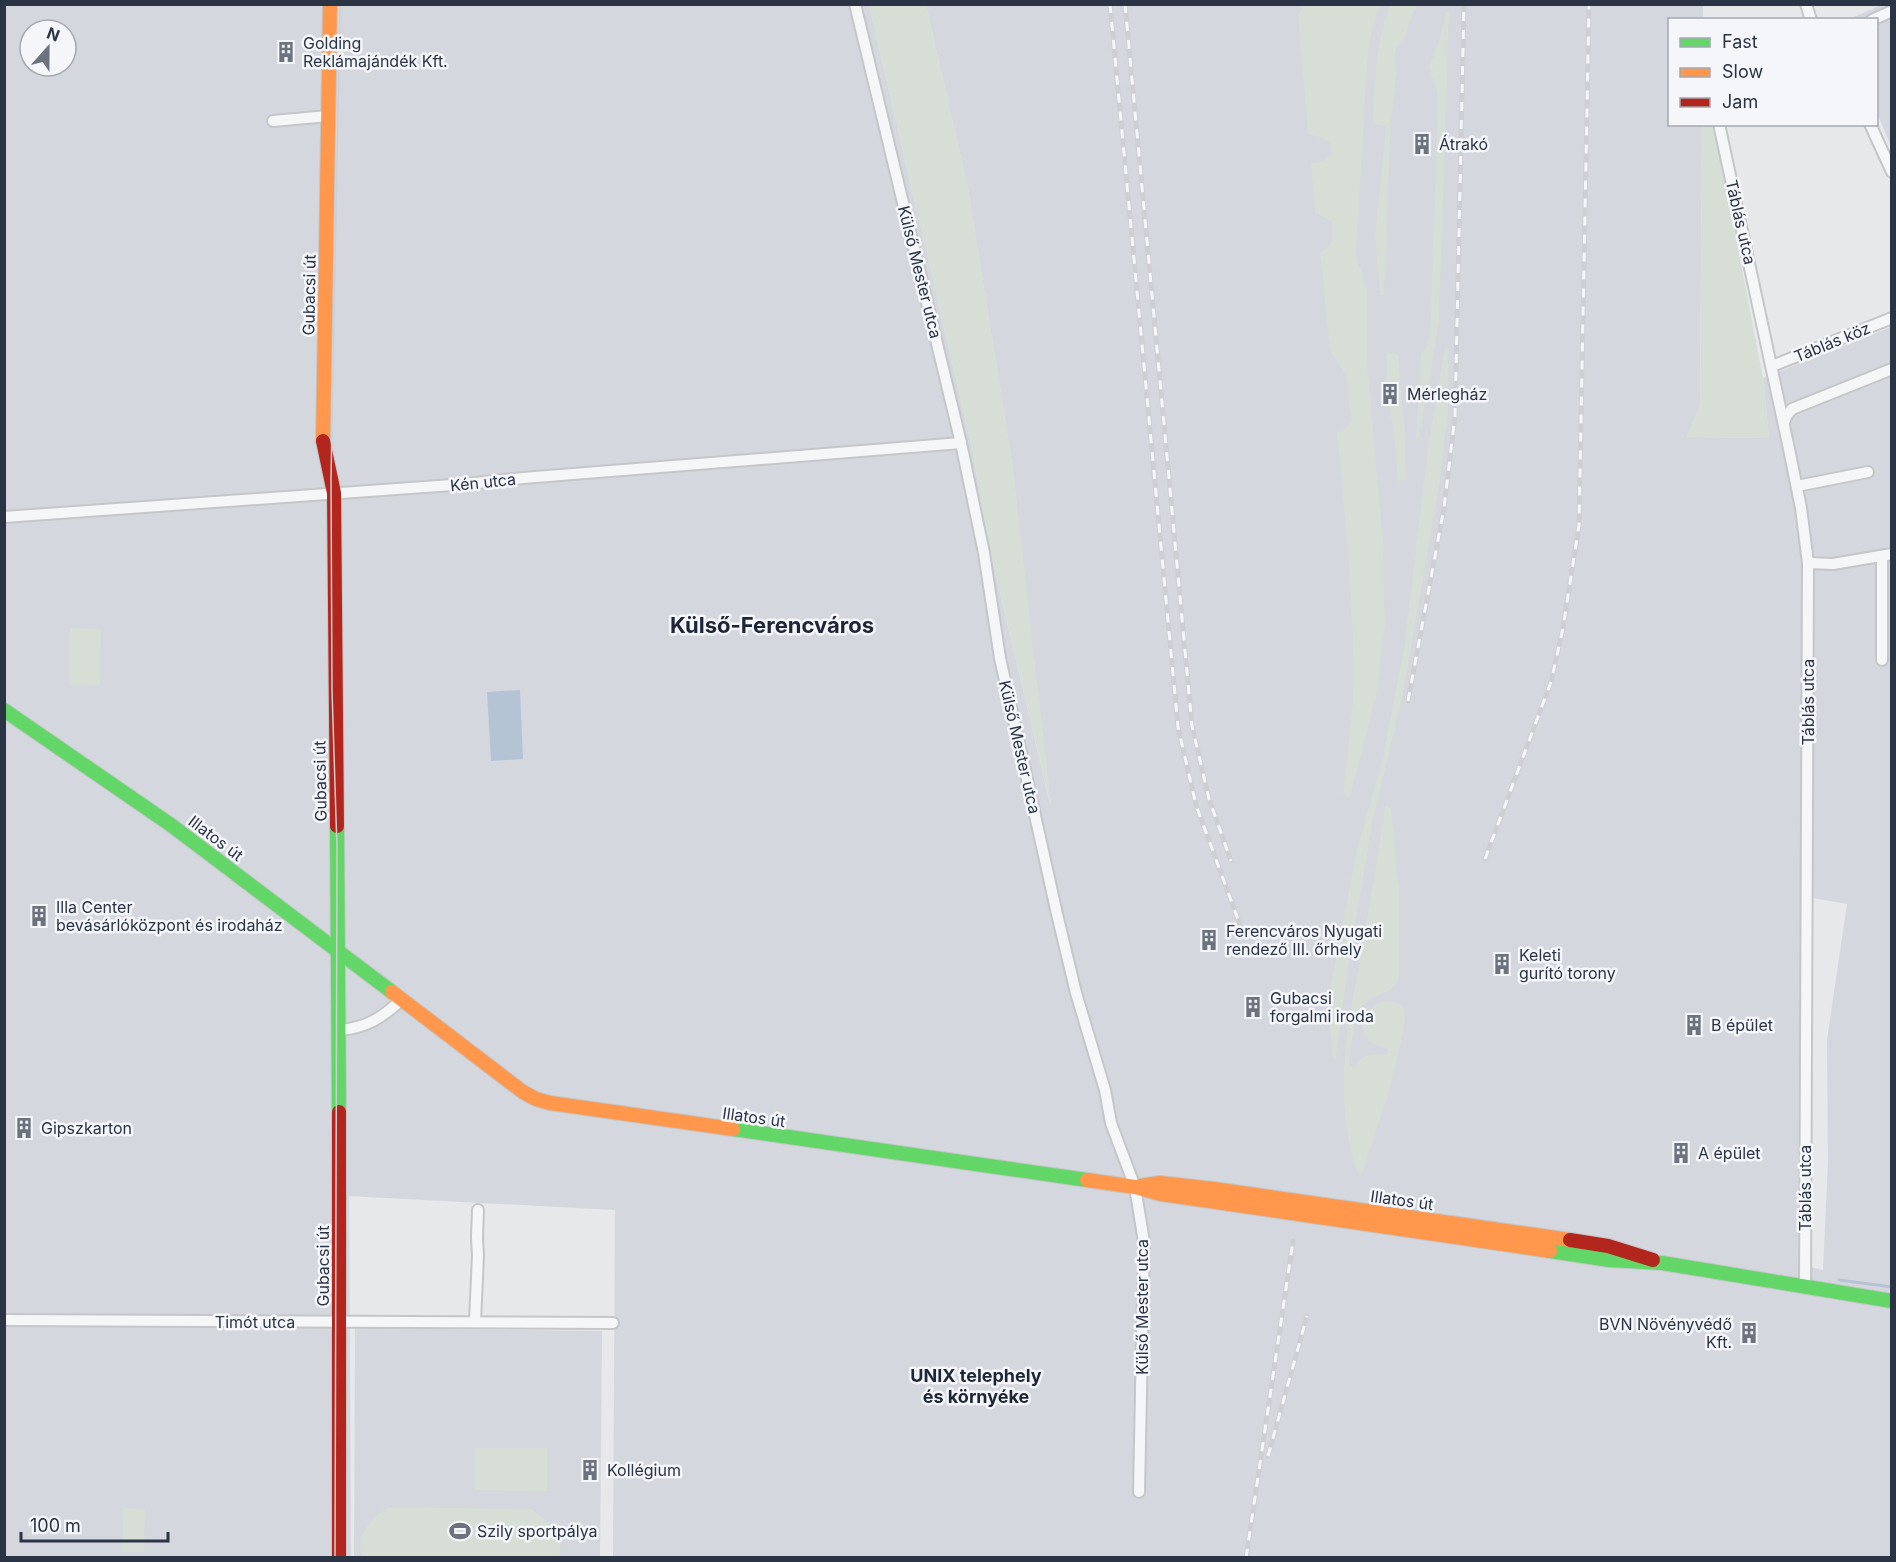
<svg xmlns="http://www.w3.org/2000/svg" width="1896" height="1562" viewBox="0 0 1896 1562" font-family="Inter,sans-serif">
	<rect width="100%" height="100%" fill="#e6e8ea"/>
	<g fill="#d4d7dd" fill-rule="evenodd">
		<path d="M5,5H869L972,448L990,550L1050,804L1012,463L968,189L926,5H1703V19L1670,20V124L1702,125L1700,406L1687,437L1769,438L1763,378L1891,327V1557H613L615,1210L349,1196L351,1557L5,1558ZM30,30H66V66H30ZM1800,874H1807V897L1847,904L1827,1040L1828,1162L1823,1270L1798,1264Z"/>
		<polygon points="1881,5 1891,5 1891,146 1877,113 1876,20 1847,20"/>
		<polygon points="355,1328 602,1331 600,1557 354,1558"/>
	</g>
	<g fill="#d6ded6">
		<polygon points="869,5 926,5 968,189 1012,463 1052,811 990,550 972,448"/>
		<path d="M1304,5H1380L1371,35L1367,64L1356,255L1367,290V362L1383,540L1385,623L1377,692L1350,797L1343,795L1353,701L1354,667L1349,563L1337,432L1345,430L1351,421L1346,374L1330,351L1320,252C1335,246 1333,236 1332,222L1315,213L1311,163C1320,163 1325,161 1331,155V145L1323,138L1308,134L1298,15Z"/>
		<path d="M1390,5H1418C1407,19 1410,36 1396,49L1394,59L1397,68L1391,121L1384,295H1380L1375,236L1386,126L1373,123C1374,83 1376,42 1390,5Z"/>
		<polygon points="1446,12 1449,12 1439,320 1430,378 1418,440 1416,439 1421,353 1426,349 1430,336 1438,104 1437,91 1429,67 1439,41"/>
		<polygon points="1702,125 1714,125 1763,378 1769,438 1687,437 1700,406"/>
		<polygon points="1445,346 1448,347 1448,412 1440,480 1403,694 1373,820 1349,959 1336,1058 1333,1058 1330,1027 1331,984 1357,849 1382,761 1404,649 1428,447"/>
		<polygon points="1386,351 1398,355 1405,431 1406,480 1398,481 1394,434 1388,398 1399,397 1398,389 1390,389 1387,384"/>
		<polygon points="70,628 101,629 100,686 70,685"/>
		<path d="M1387,805L1391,808L1399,892V976C1396,998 1370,989 1359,1012C1352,1026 1352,1047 1349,1063L1351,1066L1354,1067C1364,1053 1371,1054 1387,1055L1388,1049C1336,1038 1377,983 1404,1008C1407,1022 1402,1037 1399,1050C1390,1094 1374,1135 1361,1177C1354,1168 1352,1153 1349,1142C1337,1077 1347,1029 1359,965C1368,912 1378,860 1385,806Z"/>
		<polygon points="475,1448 547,1448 547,1491 475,1490"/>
		<path d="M389,1507L531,1509C547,1519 566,1536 559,1558L362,1557C354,1535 372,1518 389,1507Z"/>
		<polygon points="123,1508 145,1509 144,1552 122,1552"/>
	</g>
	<polygon fill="#b4c4d5" points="520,690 523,759 491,761 487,692"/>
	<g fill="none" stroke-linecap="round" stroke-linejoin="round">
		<polyline stroke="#b4c4d5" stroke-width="3" points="1839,1280 1892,1287"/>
		<defs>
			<g id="street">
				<polyline points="855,4 961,443 984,553 1000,658 1057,914 1076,993 1105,1090 1111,1123 1135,1187 1144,1242 1139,1492"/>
				<polyline points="1806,4 1811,20"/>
				<polyline points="1872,20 1892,11"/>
				<polyline points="273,121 328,116"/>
				<polyline points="1719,124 1789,449 1801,508 1808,563 1805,1288"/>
				<polyline points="1870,124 1892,172"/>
				<polyline points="1772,366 1892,318"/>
				<polyline points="1784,422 1787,415 1792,409 1892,369"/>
				<polyline points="1797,486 1868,472"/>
				<polyline points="4,517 466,484 523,478 961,443"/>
				<polyline points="1882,556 1882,660"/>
				<polyline points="1808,563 1833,564 1892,554"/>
				<path d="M339,1030C366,1028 382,1018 401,1000"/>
				<polyline points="4,1320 613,1323"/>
				<polyline points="475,1322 478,1255 477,1238 478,1210"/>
			</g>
			<g id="fast">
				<polyline points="4,710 171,825 392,992"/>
				<polyline points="337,826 339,1112"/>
				<polyline points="733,1129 1087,1180"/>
				<polyline points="1550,1251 1609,1260 1662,1263 1892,1301"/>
			</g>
			<g id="slow">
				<polyline points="323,441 330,4"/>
				<polyline points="392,992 523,1092 536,1099 550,1103 733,1129"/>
				<polyline points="1087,1180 1135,1187 1161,1194 1550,1251"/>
				<polyline points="1140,1186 1160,1183 1214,1189 1570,1240"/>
			</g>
			<g id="jam">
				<polyline points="323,441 334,493 337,826"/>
				<polyline points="339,1112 339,1558"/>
				<polyline points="1570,1240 1608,1246 1653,1260"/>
			</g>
		</defs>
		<use href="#street" stroke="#c4c6c8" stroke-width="14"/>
		<use href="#fast" stroke="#c4c6c8" stroke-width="16"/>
		<use href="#slow" stroke="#c4c6c8" stroke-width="16"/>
		<use href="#jam" stroke="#c4c6c8" stroke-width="16"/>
		<use href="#street" stroke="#f5f6f7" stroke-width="10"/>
		<use href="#fast" stroke="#63d668" stroke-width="14"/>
		<use href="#slow" stroke="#ff974d" stroke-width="14"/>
		<use href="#jam" stroke="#b3261e" stroke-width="14"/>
		<polyline stroke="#cecfd2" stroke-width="1.5" points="335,1558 337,849 332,690 331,479 340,4"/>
		<defs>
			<g id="rail">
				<polyline points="1110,4 1178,727 1196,805 1243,933"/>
				<polyline points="1125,4 1192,726 1209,799 1231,861"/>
				<polyline points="1408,701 1444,508 1455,416 1464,4"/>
				<polyline points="1485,859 1551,682 1563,628 1579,525 1589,4"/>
				<polyline points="1268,1456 1307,1316"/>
				<polyline points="1246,1558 1293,1241"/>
			</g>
		</defs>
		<use href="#rail" stroke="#cecfd2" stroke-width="5"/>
		<use href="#rail" stroke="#f4f6f9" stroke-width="3" stroke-dasharray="9" stroke-linecap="butt"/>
	</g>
	<defs>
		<symbol id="building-bare" viewBox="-9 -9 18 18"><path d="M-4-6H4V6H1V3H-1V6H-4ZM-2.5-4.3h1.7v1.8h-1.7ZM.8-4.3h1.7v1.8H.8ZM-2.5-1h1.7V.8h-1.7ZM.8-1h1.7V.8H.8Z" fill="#6c737f" stroke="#f4f6f9" stroke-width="2.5" paint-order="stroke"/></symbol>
		<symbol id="stadium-bare" viewBox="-9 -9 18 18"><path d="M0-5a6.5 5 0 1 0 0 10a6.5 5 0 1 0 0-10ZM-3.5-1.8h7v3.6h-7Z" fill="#6c737f" stroke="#f4f6f9" stroke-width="2.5" paint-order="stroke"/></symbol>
	</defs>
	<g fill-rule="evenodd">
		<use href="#building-bare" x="271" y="37" width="30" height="30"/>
		<use href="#building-bare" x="1407" y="129" width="30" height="30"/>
		<use href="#building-bare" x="1375" y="379" width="30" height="30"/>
		<use href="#building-bare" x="24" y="901" width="30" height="30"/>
		<use href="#building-bare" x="1194" y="925" width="30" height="30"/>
		<use href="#building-bare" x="1487" y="949" width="30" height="30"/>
		<use href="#building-bare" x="1238" y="992" width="30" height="30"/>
		<use href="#building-bare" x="1679" y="1010" width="30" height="30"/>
		<use href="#building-bare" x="9" y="1113" width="30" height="30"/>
		<use href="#building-bare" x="1666" y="1138" width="30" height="30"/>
		<use href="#building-bare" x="1734" y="1318" width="30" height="30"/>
		<use href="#building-bare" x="575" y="1455" width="30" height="30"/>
		<use href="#stadium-bare" x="445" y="1516" width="30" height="30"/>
	</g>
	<g text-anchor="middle" stroke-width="5" stroke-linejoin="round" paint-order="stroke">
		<g font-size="16" fill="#2b3445" stroke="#f4f6f9" text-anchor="start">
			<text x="303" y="49">Golding<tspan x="303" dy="18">Reklámajándék Kft.</tspan></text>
			<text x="1439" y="150">Átrakó</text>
			<text x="1407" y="400">Mérlegház</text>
			<text x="56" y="913">Illa Center<tspan x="56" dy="18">bevásárlóközpont és irodaház</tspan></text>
			<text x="1226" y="937">Ferencváros Nyugati<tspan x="1226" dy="18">rendező III. őrhely</tspan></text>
			<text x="1519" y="961">Keleti<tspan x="1519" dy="18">gurító torony</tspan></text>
			<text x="1270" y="1004">Gubacsi<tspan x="1270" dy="18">forgalmi iroda</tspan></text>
			<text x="1711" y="1031">B épület</text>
			<text x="41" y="1134">Gipszkarton</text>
			<text x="1698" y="1159">A épület</text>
			<text x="1732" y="1330" text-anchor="end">BVN Növényvédő<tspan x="1732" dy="18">Kft.</tspan></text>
			<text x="607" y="1476">Kollégium</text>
			<text x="477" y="1537">Szily sportpálya</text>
		</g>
		<g font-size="16" fill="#2b3445" stroke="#f4f6f9">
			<text transform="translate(1741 222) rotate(77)" y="6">Táblás utca</text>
			<text transform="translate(920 272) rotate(76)" y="6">Külső Mester utca</text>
			<text transform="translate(309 295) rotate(-89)" y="6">Gubacsi út</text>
			<text transform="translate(1832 342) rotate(-22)" y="6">Táblás köz</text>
			<text transform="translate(483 482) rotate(-6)" y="6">Kén utca</text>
			<text transform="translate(1808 702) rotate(-90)" y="6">Táblás utca</text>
			<text transform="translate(1020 747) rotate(77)" y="6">Külső Mester utca</text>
			<text transform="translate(320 781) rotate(-91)" y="6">Gubacsi út</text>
			<text transform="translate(216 838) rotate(37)" y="6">Illatos út</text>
			<text transform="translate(754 1117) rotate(8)" y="6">Illatos út</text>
			<text transform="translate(1805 1188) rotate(-90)" y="6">Táblás utca</text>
			<text transform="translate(1402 1200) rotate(8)" y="6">Illatos út</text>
			<text transform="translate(323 1266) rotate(-90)" y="6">Gubacsi út</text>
			<text transform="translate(1142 1307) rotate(-90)" y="6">Külső Mester utca</text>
			<text x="255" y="1328">Timót utca</text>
		</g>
		<g font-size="18" font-weight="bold" fill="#1d2536" stroke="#f4f6f9">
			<text x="976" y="1382">UNIX telephely<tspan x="976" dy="21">és környéke</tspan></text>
		</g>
		<g font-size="22" font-weight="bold" fill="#1d2536" stroke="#f4f6f9">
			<text x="772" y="633">Külső-Ferencváros</text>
		</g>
	</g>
	<rect width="1896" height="1562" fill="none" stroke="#2b3445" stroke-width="12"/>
	<rect x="1668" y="18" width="210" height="108" fill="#f4f6f9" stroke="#a4a8b1" stroke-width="1.5"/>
	<rect x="1680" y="38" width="30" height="9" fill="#63d668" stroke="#a4a8b1" stroke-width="1.5"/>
	<text x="1722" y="48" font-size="18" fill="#2b3445">Fast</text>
	<rect x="1680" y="68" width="30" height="9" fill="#ff974d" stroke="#a4a8b1" stroke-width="1.5"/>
	<text x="1722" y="78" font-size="18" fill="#2b3445">Slow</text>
	<rect x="1680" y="98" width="30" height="9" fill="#b3261e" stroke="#a4a8b1" stroke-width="1.5"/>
	<text x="1722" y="108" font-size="18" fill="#2b3445">Jam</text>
	<g transform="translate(48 48) rotate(21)"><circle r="28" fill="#f4f6f9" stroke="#a4a8b1" stroke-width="1.5"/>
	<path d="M0-4.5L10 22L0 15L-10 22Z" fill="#6c737f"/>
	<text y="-9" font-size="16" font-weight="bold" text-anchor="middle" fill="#2b3445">N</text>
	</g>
	<path d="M21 1532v9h147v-9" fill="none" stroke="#2b3445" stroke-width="3"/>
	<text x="30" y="1532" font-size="18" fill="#2b3445" stroke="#f4f6f9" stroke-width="4.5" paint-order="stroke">100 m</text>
</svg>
